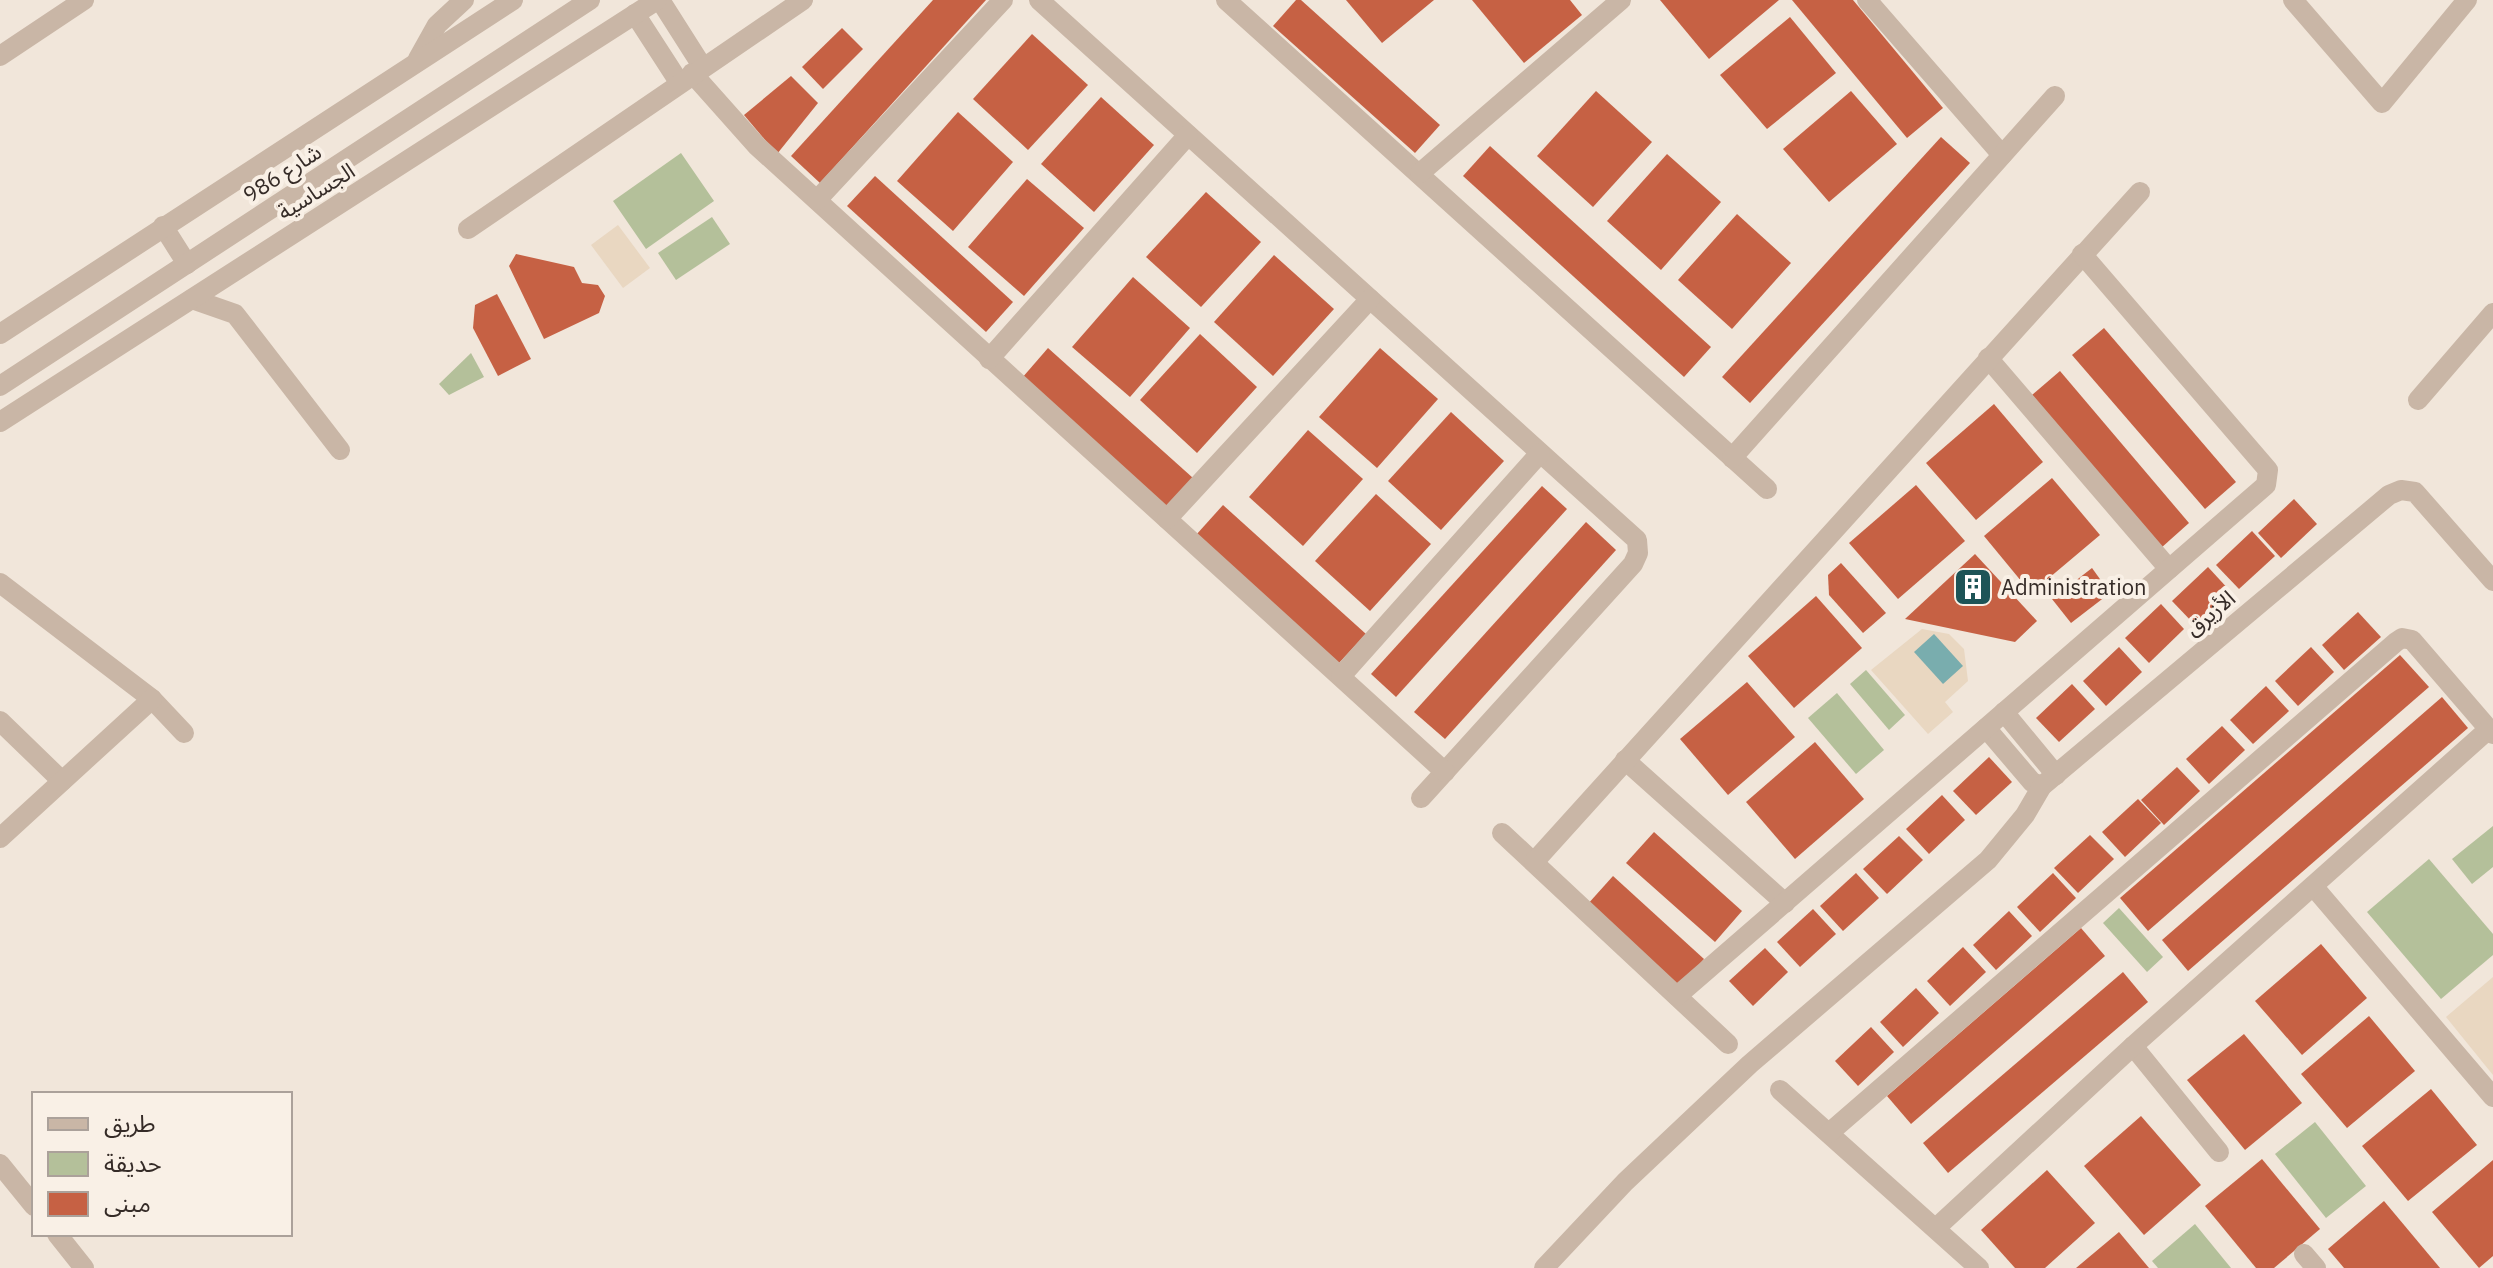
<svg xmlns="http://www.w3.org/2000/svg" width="2493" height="1268" viewBox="0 0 2493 1268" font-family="'IBM Plex Sans','Noto Sans Arabic',sans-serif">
	<rect width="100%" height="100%" fill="#f1e6da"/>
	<g fill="#b4c09a">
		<polygon points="681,153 714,201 646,249 613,201"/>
		<polygon points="712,217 730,244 676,280 658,253"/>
		<polygon points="471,353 484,377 449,395 439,384"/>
		<polygon points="1866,670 1905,715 1889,730 1850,684"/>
		<polygon points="1837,693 1884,750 1856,774 1808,718"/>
		<polygon points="2493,826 2493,867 2472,884 2452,859"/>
		<polygon points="2429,859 2493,934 2493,955 2441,999 2367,912"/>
		<polygon points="2119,908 2163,957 2147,972 2103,923"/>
		<polygon points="2315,1122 2366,1186 2326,1218 2275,1154"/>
		<polygon points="2195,1224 2231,1268 2158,1268 2152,1261"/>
	</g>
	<g fill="#e9d7c1">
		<polygon points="618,225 650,268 623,288 591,245"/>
		<polygon points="1922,629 1949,634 1964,649 1968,681 1945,702 1953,712 1928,734 1871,670"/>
		<polygon points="2493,977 2493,1075 2446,1017"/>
	</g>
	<polygon fill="#79adae" points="1934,634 1963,666 1943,684 1914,652"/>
	<g fill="#c66144">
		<polygon points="933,0 986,0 820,183 791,156"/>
		<polygon points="1296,0 1301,0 1440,125 1415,153 1273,26"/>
		<polygon points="1346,0 1434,0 1382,43"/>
		<polygon points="1472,0 1570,0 1582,15 1524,63"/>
		<polygon points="1660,0 1779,0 1709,59"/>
		<polygon points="1792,0 1853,0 1943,108 1907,138"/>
		<polygon points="1790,17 1836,73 1767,129 1720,75"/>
		<polygon points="842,28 863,49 823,89 802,67"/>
		<polygon points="1032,34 1088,85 1028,150 973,99"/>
		<polygon points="791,76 818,103 777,154 744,115"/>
		<polygon points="1596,91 1652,142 1593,207 1537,156"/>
		<polygon points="1851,91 1897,144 1829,202 1783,149"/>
		<polygon points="1101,97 1154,145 1094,212 1041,164"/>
		<polygon points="958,112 1013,162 953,231 897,181"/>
		<polygon points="1941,137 1970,163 1750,403 1722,377"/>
		<polygon points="1490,146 1711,347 1684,377 1463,176"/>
		<polygon points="1667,154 1721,202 1661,270 1607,221"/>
		<polygon points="875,176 1013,302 986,332 847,206"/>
		<polygon points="1027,179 1084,228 1024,296 968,247"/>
		<polygon points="1206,192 1261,242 1201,307 1146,257"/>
		<polygon points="1737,214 1791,263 1732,329 1678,280"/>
		<polygon points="516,254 574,267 582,283 598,285 605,296 599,313 544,339 509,266"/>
		<polygon points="1274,255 1334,309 1273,376 1214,322"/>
		<polygon points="1133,277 1190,328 1130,397 1072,347"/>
		<polygon points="497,294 531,359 498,376 473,328 475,305"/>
		<polygon points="2104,328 2236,482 2205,509 2072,355"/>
		<polygon points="1200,334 1257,387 1197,453 1140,400"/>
		<polygon points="1048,348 1193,478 1167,507 1022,378"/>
		<polygon points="1380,348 1438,399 1377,468 1319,417"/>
		<polygon points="2060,371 2189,523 2161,548 2032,395"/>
		<polygon points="1994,404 2043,462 1976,520 1926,463"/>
		<polygon points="1451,412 1504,461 1441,530 1388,481"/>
		<polygon points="1308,430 1363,479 1303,546 1249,497"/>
		<polygon points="2052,478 2100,535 2031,593 1984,536"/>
		<polygon points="1916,485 1965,541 1898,599 1849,543"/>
		<polygon points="1542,486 1567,509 1396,697 1371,674"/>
		<polygon points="1376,494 1431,544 1370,611 1315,561"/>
		<polygon points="2294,499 2317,524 2281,558 2258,533"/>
		<polygon points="1223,505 1366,634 1339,663 1196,535"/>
		<polygon points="1586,522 1616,550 1445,739 1414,712"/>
		<polygon points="2252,531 2275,556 2239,589 2216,565"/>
		<polygon points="1975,554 2037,621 2015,642 1905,619"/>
		<polygon points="1841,563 1886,613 1863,633 1829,595 1828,575"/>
		<polygon points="2208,567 2231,592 2195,625 2172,601"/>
		<polygon points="2092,568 2110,593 2071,623 2052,599"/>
		<polygon points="1816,596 1862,648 1794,708 1748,656"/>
		<polygon points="2161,604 2184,629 2149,663 2125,638"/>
		<polygon points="2358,612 2381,637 2344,670 2322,645"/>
		<polygon points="2119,647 2142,672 2106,706 2083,681"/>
		<polygon points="2311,647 2334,672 2298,706 2275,681"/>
		<polygon points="2400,655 2429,687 2148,931 2120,898"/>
		<polygon points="1747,682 1795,737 1728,795 1680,739"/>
		<polygon points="2072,684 2095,709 2059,742 2036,718"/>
		<polygon points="2266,686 2289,711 2253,744 2230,720"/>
		<polygon points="2442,697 2468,728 2188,971 2162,940"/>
		<polygon points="2222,726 2245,750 2209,784 2186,759"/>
		<polygon points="1815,742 1864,799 1795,859 1746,802"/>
		<polygon points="1989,757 2012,782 1976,815 1953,791"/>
		<polygon points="2177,767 2200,791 2164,825 2141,800"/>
		<polygon points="1942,795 1965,820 1929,854 1906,829"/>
		<polygon points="2138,799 2161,823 2125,857 2102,832"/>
		<polygon points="1654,832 1742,911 1715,942 1626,863"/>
		<polygon points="2090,835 2114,859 2078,893 2054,868"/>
		<polygon points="1899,836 1923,860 1887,894 1863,869"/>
		<polygon points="1856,873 1879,898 1843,931 1820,906"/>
		<polygon points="2053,873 2076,898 2040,932 2017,907"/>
		<polygon points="1613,876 1704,959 1679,987 1587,905"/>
		<polygon points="1813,909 1836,934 1800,967 1777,942"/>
		<polygon points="2009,911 2032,936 1996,970 1973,945"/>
		<polygon points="2081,928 2105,956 1911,1124 1887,1096"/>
		<polygon points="2321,944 2367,998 2302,1055 2255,1001"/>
		<polygon points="1963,947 1986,972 1950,1006 1927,981"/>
		<polygon points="1765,948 1788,972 1753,1006 1729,981"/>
		<polygon points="2123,972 2148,1002 1948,1173 1923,1143"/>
		<polygon points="1916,988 1939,1013 1903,1047 1880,1022"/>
		<polygon points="2369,1016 2415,1071 2347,1128 2301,1074"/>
		<polygon points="1871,1027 1894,1052 1858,1086 1835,1061"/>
		<polygon points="2244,1034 2302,1103 2245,1150 2187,1080"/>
		<polygon points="2431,1089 2477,1145 2408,1201 2362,1146"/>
		<polygon points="2141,1116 2201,1185 2144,1235 2084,1166"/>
		<polygon points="2262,1159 2320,1229 2274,1268 2256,1268 2205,1206"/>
		<polygon points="2493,1160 2493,1256 2479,1268 2432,1212"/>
		<polygon points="2047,1170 2095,1223 2045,1268 2015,1268 1981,1230"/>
		<polygon points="2384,1201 2440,1268 2344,1268 2328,1249"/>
		<polygon points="2119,1232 2149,1268 2076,1268"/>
	</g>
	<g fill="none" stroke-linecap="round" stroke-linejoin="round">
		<g stroke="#c9b6a6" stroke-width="20">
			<polyline points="660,0 702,66"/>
			<polyline points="1039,0 1637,540 1638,553 1633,564 1421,798"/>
			<polyline points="1226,0 1767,489"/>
			<polyline points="1867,0 2002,155"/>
			<polyline points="2293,0 2382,103 2467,0"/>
			<polyline points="635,14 679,82"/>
			<polyline points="0,56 84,0"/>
			<polyline points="418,59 437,25 464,0"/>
			<polyline points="692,73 757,146 1445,772"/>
			<polyline points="1420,173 1621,0"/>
			<polyline points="817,200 1003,0"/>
			<polyline points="163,226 187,264"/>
			<polyline points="468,229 803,0"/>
			<polyline points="192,299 235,314 340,450"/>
			<polyline points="0,334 513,0"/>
			<polyline points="1988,358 2169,569"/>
			<polyline points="989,359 1188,135"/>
			<polyline points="0,386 590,0"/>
			<polyline points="2418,400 2493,313"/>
			<polyline points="0,422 657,0"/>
			<polyline points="1732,458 2055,96"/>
			<polyline points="1167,519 1370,299"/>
			<polyline points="0,583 152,699 184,733"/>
			<polyline points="1341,676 1540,453"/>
			<polyline points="2004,712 2056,775"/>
			<polyline points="0,721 62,781"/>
			<polyline points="1986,728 2032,782 2042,786"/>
			<polyline points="1625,760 1785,903"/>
			<polyline points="1502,833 1728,1044"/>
			<polyline points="0,838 152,699"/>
			<polyline points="1534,862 2140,192"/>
			<polyline points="2313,886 2493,1097"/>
			<polyline points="1677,996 2266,485 2268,470 2082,254"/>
			<polyline points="2133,1046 2219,1152"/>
			<polyline points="1780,1090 1979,1268"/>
			<polyline points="1829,1133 2396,642 2402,638 2412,640 2493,734"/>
			<polyline points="0,1164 34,1206"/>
			<polyline points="1936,1228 2133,1046 2489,729"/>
			<polyline points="57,1234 84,1268"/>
			<polyline points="2304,1254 2316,1268"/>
			<polyline points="1544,1268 1625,1182 1750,1064 1988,860 2025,815 2042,786 2389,495 2401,490 2415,492 2493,581"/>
		</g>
	</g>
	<defs>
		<symbol id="building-square" viewBox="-11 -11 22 22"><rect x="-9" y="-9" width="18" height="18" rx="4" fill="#1d5457" stroke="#f9f0e6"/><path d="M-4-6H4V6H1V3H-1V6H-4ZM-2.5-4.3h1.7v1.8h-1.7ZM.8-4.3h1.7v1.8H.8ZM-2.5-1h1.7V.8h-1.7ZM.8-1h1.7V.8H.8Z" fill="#fff"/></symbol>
	</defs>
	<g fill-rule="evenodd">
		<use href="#building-square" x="1951" y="565" width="44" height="44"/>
	</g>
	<g text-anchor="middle" stroke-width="8" stroke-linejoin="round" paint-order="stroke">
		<g font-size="22" fill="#352b27" stroke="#f9f0e6">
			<text transform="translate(282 173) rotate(-33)" y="8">شارع 986</text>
			<text transform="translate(316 191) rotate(-32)" y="8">الجساسية</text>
			<text transform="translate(2210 613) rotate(-40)" y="8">الأزيرق</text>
		</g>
		<g font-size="22" fill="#352b27" stroke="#f9f0e6" text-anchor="start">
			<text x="2001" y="595">Administration</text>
		</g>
	</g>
	<rect x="32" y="1092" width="260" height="144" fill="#f9f0e6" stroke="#aba19a" stroke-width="2"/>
	<rect x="48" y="1118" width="40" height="12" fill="#c9b6a6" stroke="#aba19a" stroke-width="2"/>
	<text x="104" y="1132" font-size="24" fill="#352b27">طريق</text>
	<rect x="48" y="1152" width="40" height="24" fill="#b4c09a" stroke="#aba19a" stroke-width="2"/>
	<text x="104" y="1172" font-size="24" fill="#352b27">حديقة</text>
	<rect x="48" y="1192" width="40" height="24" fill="#c66144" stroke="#aba19a" stroke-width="2"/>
	<text x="104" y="1212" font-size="24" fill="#352b27">مبنى</text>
</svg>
